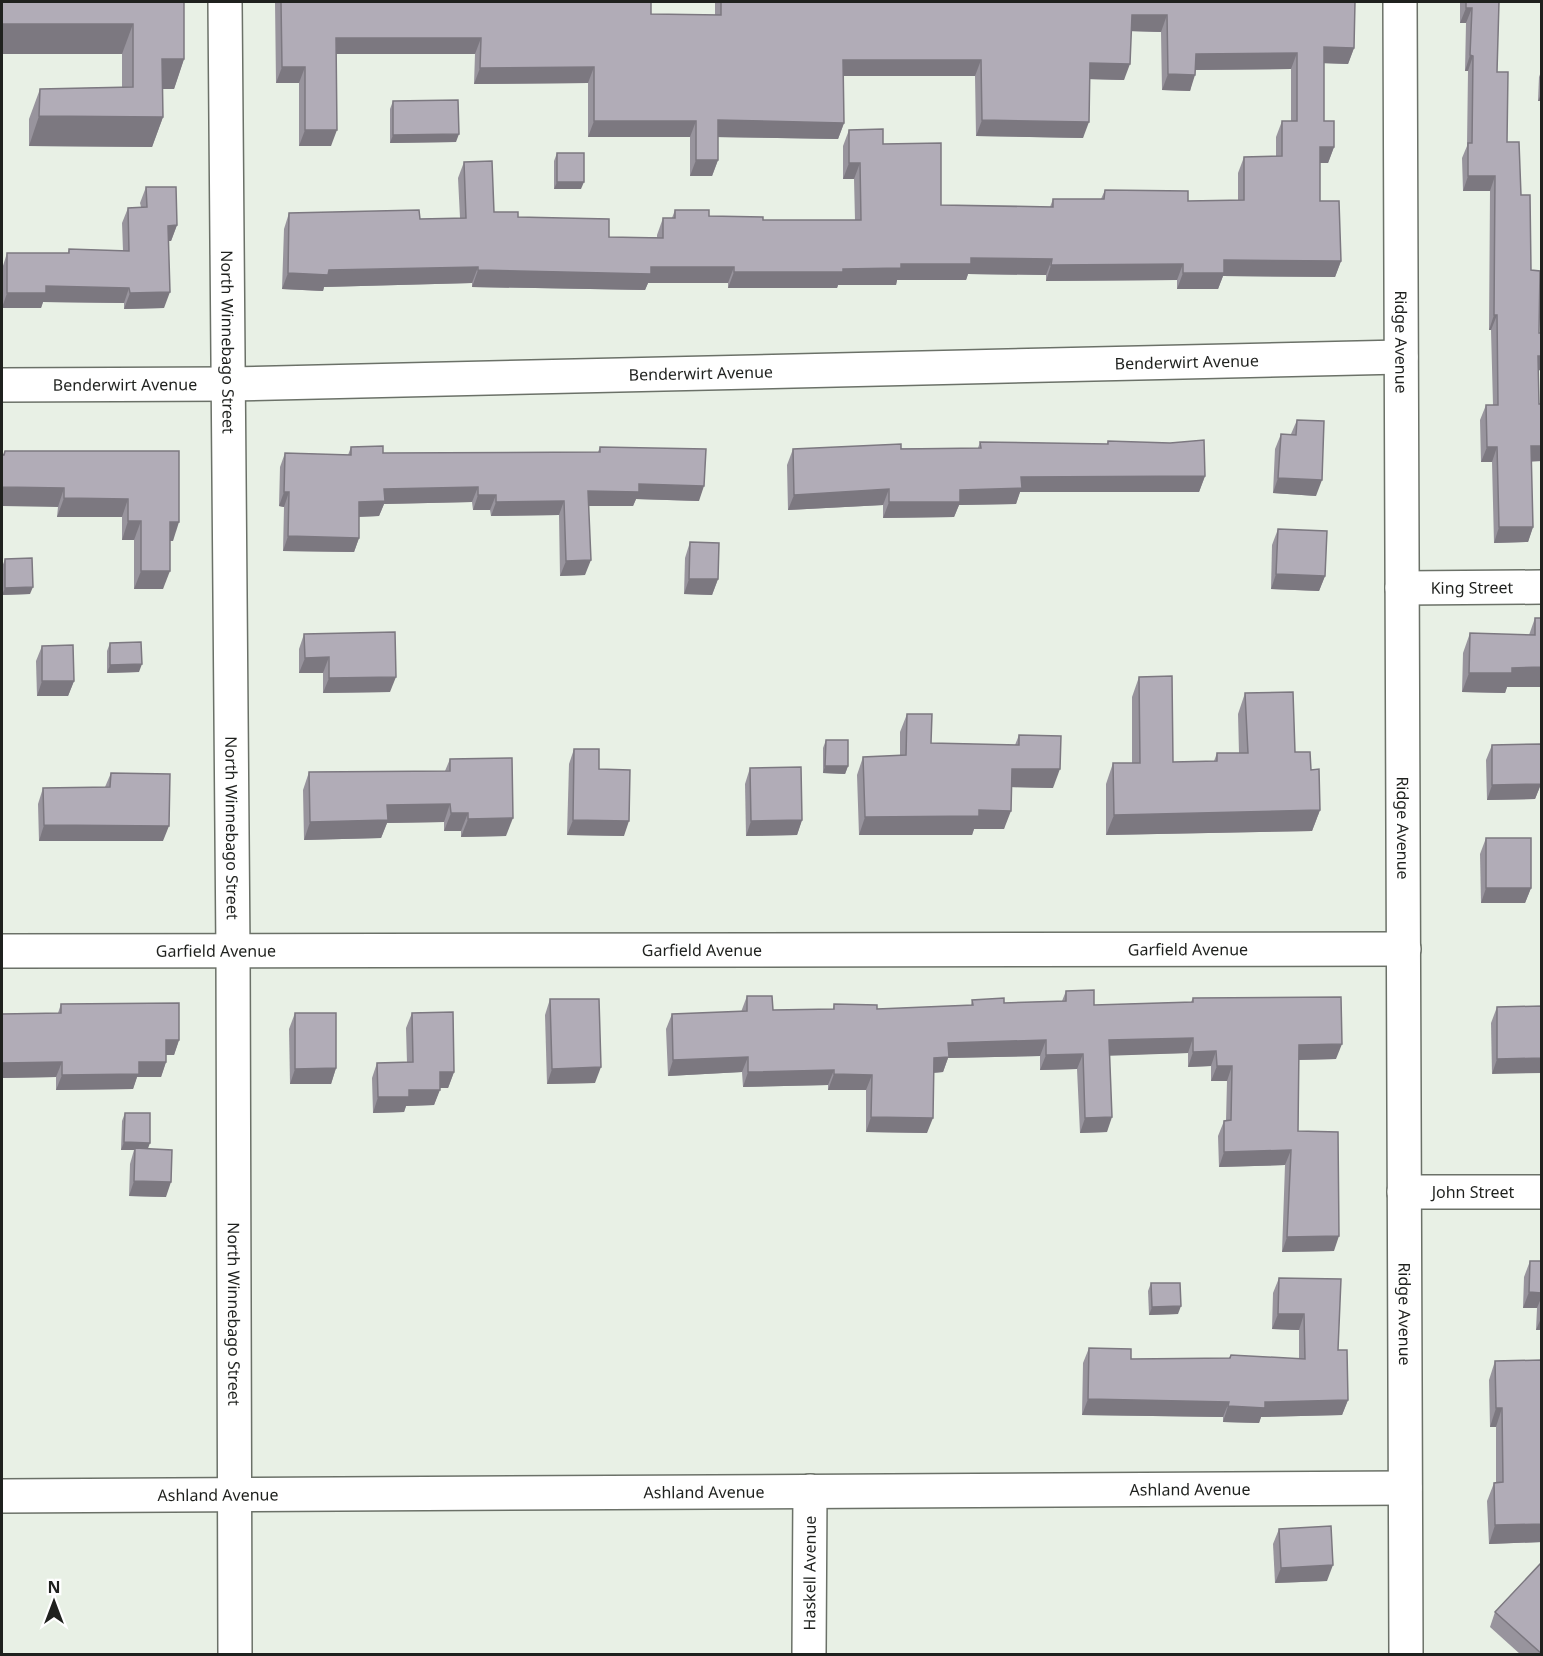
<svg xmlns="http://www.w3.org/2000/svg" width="1543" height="1656" viewBox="0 0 1543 1656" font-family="'Noto Sans',sans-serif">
	<rect width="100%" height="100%" fill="#e8f0e5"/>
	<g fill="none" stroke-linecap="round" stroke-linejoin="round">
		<defs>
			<g id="minor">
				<path id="s1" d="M225,2L233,951L235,1654"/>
				<path id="s2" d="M1400,2L1406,1654"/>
				<path id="s3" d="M2,385L229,384L1401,357"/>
				<path id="s4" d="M1402,588L1542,587"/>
				<path id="s5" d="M2,951L1404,949"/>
				<path id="s6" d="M1404,1192H1542"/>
				<path id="s7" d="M2,1496L1405,1488"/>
				<path id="s8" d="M809,1654L810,1491"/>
			</g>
		</defs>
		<use href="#minor" stroke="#6b7168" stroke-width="36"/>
		<use href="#minor" stroke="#fff" stroke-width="33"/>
	</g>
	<g fill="#98949d">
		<polygon points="184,2 184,59 174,89 163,89 163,117 152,147 29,146 29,119 40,89 122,87 122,54 2,54"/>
		<polygon points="275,2 651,2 651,14 715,15 715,2 1355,2 1354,48 1348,64 1324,63 1324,121 1334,147 1328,163 1320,163 1320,201 1341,261 1335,277 1223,276 1218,289 1177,289 1177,280 1046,281 1046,275 968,274 966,280 897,280 896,285 838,285 837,288 728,288 728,283 648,283 645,290 472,287 472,283 324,287 323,291 282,289 284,229 289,213 420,219 460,218 458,178 464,162 494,212 609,237 657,237 657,235 663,218 672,218 675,210 709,216 763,220 855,220 854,179 843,179 843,146 849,130 883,144 941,205 1050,207 1053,199 1101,199 1105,190 1188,201 1238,200 1238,173 1244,157 1276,156 1276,137 1282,121 1291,121 1291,69 1195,70 1190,91 1162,90 1161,32 1131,31 1124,80 1090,79 1083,138 976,136 975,76 843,76 844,123 838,139 718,137 718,160 712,176 690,176 690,137 588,137 588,83 474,84 475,54 336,54 331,146 299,146 299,83 276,83"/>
		<polygon points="1460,2 1499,2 1497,72 1507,142 1521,195 1531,270 1539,371 1539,404 1542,404 1542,461 1531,461 1533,527 1528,542 1494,543 1492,462 1481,462 1480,420 1486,405 1493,405 1491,330 1489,330 1490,191 1463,191 1462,158 1467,146 1468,71 1465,71 1466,23 1460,23"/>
		<polygon points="1542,69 1542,101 1538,101 1539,77"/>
		<polygon points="393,101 456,142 390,143 390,109"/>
		<polygon points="557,153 581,189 554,189 554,161"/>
		<polygon points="146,187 177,225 171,241 169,241 164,308 124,309 124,303 43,302 41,308 2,308 2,269 7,253 68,253 69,249 123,251 122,223 128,208 141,207 140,203"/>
		<polygon points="1297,420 1316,496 1273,493 1275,449 1281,434 1291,434"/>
		<polygon points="1108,441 1205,476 1199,492 1020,492 1016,504 959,505 954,517 883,518 883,505 788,510 787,465 793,449 978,448 980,442 1107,444"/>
		<polygon points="351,447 383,453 598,452 600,447 699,501 636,499 633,506 589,506 585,575 560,576 559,515 491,516 490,510 473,510 472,502 384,504 379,516 359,517 359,538 354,552 283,551 284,507 279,506 280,467 285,453 348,455"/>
		<polygon points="5,451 179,451 173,541 170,541 163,589 134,589 134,540 122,540 122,517 57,517 58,507 3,455"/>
		<polygon points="1278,529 1325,576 1319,591 1271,589 1272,545"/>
		<polygon points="690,542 718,579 712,595 684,594 685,558"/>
		<polygon points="5,559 30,594 2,595 2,567"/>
		<polygon points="1535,618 1542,687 1507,687 1505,693 1462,692 1463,653 1470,633 1529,635"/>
		<polygon points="304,634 390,692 323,693 323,673 299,673 299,649"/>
		<polygon points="110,643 139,672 107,673 107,651"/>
		<polygon points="42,646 74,681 68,696 37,696 36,661"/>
		<polygon points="1139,677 1173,762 1214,761 1217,753 1239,753 1238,714 1245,693 1311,770 1320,810 1312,831 1106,835 1106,784 1113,763 1132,763 1132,697"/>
		<polygon points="907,714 931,743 1015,745 1019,735 1053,788 1012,787 1004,829 974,829 972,835 859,835 857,775 863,757 900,756 900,732"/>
		<polygon points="826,740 848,766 845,774 823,773 823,748"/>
		<polygon points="1492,745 1541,784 1535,799 1487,800 1486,760"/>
		<polygon points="574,749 599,769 624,836 567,835 569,764"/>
		<polygon points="450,759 506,836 461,837 461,831 444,831 444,822 387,823 381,838 304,840 303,790 309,772 445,771"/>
		<polygon points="750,768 802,820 797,835 746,836 745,784"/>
		<polygon points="111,773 163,841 39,841 38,804 43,788 105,787"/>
		<polygon points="1486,838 1531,888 1525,903 1481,903 1480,854"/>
		<polygon points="1066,991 1094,1005 1191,1002 1193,998 1336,1059 1299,1060 1298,1131 1334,1251 1282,1252 1285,1165 1219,1167 1218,1136 1224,1121 1226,1121 1227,1081 1211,1081 1211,1066 1188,1067 1188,1053 1110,1055 1107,1132 1080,1133 1077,1069 1040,1070 1040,1056 948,1058 943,1072 934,1073 927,1133 866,1132 866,1090 828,1090 828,1085 743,1087 742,1072 668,1076 666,1029 672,1014 741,1012 747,996 773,1010 833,1009 834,1004 877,1009 971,1005 972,1000 1004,1003 1062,1001"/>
		<polygon points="550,999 595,1083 547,1084 545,1015"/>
		<polygon points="61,1004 179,1040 174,1055 166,1055 166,1062 161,1077 137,1077 133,1089 56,1090 56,1077 2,1078 2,1014 58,1013"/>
		<polygon points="1542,1006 1492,1074 1491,1023 1497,1007"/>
		<polygon points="295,1013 336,1068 331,1084 290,1084 289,1029"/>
		<polygon points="412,1013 454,1072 448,1088 440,1088 434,1105 406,1106 404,1112 373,1113 372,1078 377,1063 407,1063 406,1028"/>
		<polygon points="125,1113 148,1149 166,1197 129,1196 130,1164 134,1150 121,1150 122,1121"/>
		<polygon points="1530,1261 1542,1261 1542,1330 1536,1330 1537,1308 1523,1308 1524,1277"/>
		<polygon points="1279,1278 1338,1350 1348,1400 1342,1415 1261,1417 1259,1423 1223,1422 1223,1417 1082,1415 1083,1363 1089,1348 1131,1359 1229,1358 1231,1355 1299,1359 1299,1330 1272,1329 1273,1293"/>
		<polygon points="1151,1283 1178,1314 1149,1315 1148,1291"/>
		<polygon points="1542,1360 1542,1542 1489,1544 1487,1501 1494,1483 1496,1483 1496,1427 1490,1427 1489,1380 1495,1361"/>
		<polygon points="1279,1529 1327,1581 1275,1583 1273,1544"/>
		<polygon points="1542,1562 1542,1654 1520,1654 1490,1627 1495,1612"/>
	</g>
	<g fill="#7c7880">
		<polygon points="1466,8 1472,8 1466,23 1460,23"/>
		<polygon points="1132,15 1167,15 1161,32 1126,31"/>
		<polygon points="2,24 133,24 122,54 2,54"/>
		<polygon points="336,38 481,38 475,54 330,54"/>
		<polygon points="1324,47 1354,48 1348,64 1318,63"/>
		<polygon points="1297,53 1291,69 1190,70 1196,54"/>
		<polygon points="1470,55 1473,56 1468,71 1465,71"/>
		<polygon points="162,59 184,59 174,89 151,89"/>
		<polygon points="843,60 981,60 975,76 837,76"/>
		<polygon points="1090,63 1130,64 1124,80 1084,79"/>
		<polygon points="282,67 305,67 299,83 276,83"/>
		<polygon points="594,67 588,83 474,84 480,68"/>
		<polygon points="1168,74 1195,75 1190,91 1162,90"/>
		<polygon points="1541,94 1542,94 1542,101 1538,101"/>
		<polygon points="39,116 163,117 152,147 29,146"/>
		<polygon points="718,120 844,123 838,139 712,137"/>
		<polygon points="982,120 1089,122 1083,138 976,136"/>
		<polygon points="594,121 696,121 690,137 588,137"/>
		<polygon points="305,130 337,130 331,146 299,146"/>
		<polygon points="459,134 456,142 390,143 393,135"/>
		<polygon points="1320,147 1334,147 1328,163 1315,163"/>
		<polygon points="696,160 718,160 712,176 690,176"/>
		<polygon points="849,163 860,163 854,179 843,179"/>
		<polygon points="1468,176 1495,176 1490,191 1463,191"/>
		<polygon points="557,182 584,182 581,189 554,189"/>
		<polygon points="177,225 171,241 163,241 168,226"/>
		<polygon points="971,258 1052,259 1046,275 968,274 966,280 897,280 896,285 838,285 837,288 728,288 734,272 843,269"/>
		<polygon points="1224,260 1341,261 1335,277 1223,276 1218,289 1177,289 1183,273"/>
		<polygon points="1183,264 1177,280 1046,281 1051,265"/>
		<polygon points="478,267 472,283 324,287 323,291 282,289 288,273 329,270"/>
		<polygon points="651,267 734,267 728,283 648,283 645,290 472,287 478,270"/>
		<polygon points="46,286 129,288 124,303 43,302 41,308 2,308 7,293"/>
		<polygon points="170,292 164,308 124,309 130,293"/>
		<polygon points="1494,315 1497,315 1491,330 1489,330"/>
		<polygon points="1538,356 1542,356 1542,370 1533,371"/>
		<polygon points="1531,446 1542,446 1542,461 1526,462"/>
		<polygon points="1487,447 1497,447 1492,462 1481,462"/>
		<polygon points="1205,476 1199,492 1020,492 1016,504 959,505 954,517 883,518 889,502 960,490 1021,477"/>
		<polygon points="1278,478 1322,480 1316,496 1273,493"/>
		<polygon points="639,484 704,486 699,501 636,499 633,506 583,506 588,491"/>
		<polygon points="2,487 64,488 58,507 2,506"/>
		<polygon points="478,487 472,502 384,504 379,516 353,517 359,502 384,489"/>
		<polygon points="889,489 883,505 788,510 794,495"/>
		<polygon points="284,492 289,492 284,507 279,506"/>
		<polygon points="478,495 496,495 490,510 473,510"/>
		<polygon points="64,498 128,499 122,517 57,517"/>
		<polygon points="564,501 559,515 491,516 496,502"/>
		<polygon points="128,521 141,521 134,540 122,540"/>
		<polygon points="170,522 179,522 173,541 163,541"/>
		<polygon points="1499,527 1533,527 1528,542 1494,543"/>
		<polygon points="288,536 359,538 354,552 283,551"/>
		<polygon points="591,560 585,575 560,576 566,561"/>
		<polygon points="141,571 170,571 163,589 134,589"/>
		<polygon points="1276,574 1325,576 1319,591 1271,589"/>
		<polygon points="689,579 718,579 712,595 684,594"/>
		<polygon points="33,587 30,594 2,595 5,588"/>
		<polygon points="329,657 323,673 299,673 305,658"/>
		<polygon points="142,664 139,672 107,673 110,665"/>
		<polygon points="1542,667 1542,687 1507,687 1505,693 1462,692 1469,673 1512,668"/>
		<polygon points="396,677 390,692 323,693 329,678"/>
		<polygon points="42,681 74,681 68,696 37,696"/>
		<polygon points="825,766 848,766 845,774 823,773"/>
		<polygon points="1012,769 1060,769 1053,788 1005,787"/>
		<polygon points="1541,784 1535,799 1487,800 1492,785"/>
		<polygon points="450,804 444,822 387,823 381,838 304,840 310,822 387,805"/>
		<polygon points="979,810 1011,811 1004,829 974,829 972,835 859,835 865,817"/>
		<polygon points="1320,810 1312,831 1106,835 1114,815"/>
		<polygon points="451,813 468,813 461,831 444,831"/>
		<polygon points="513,818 506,836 461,837 468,819"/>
		<polygon points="573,820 629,821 624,836 567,835"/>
		<polygon points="802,820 797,835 746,836 751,821"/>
		<polygon points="44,825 169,826 163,841 39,841"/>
		<polygon points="1486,888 1531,888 1525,903 1481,903"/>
		<polygon points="1193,1038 1188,1053 1103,1056 1109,1040"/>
		<polygon points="166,1040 179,1040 174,1055 161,1055"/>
		<polygon points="1046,1040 1040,1056 948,1058 943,1072 929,1073 934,1058 948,1043"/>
		<polygon points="1342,1044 1336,1059 1294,1060 1299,1045"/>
		<polygon points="1216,1051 1211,1066 1188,1067 1193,1052"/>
		<polygon points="1083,1054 1077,1069 1040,1070 1046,1055"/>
		<polygon points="748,1057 742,1072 668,1076 673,1060"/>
		<polygon points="1542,1058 1542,1073 1492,1074 1497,1059"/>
		<polygon points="62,1062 56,1077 2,1078 2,1063"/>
		<polygon points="139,1062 166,1062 161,1077 137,1077 133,1089 56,1090 62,1075"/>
		<polygon points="1217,1066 1232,1066 1227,1081 1211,1081"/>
		<polygon points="601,1067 595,1083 547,1084 552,1069"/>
		<polygon points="336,1068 331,1084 290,1084 295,1069"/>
		<polygon points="834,1070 828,1085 743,1087 748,1072"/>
		<polygon points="440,1072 454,1072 448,1088 434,1088"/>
		<polygon points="834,1074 872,1075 866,1090 828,1090"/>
		<polygon points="409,1090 440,1090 434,1105 406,1106 404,1112 373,1113 378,1097"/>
		<polygon points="871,1117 933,1118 927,1133 866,1132"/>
		<polygon points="1112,1117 1107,1132 1080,1133 1085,1118"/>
		<polygon points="124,1142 150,1143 147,1151 135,1148 134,1150 121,1150"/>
		<polygon points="1291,1150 1285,1165 1219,1167 1224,1152"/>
		<polygon points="134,1181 171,1182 166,1197 129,1196"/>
		<polygon points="1339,1236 1334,1251 1282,1252 1287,1237"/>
		<polygon points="1529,1292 1542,1293 1542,1296 1537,1308 1523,1308"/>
		<polygon points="1181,1306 1178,1314 1149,1315 1152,1307"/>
		<polygon points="1278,1314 1304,1314 1299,1330 1272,1329"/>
		<polygon points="1542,1316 1542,1330 1536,1330"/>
		<polygon points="1088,1399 1229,1402 1223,1417 1082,1415"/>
		<polygon points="1348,1400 1342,1415 1261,1417 1259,1423 1223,1422 1228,1406 1265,1402"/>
		<polygon points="1496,1408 1502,1408 1496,1427 1490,1427"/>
		<polygon points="1542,1524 1542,1542 1489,1544 1495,1525"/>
		<polygon points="1333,1565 1327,1581 1275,1583 1281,1568"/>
	</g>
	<g fill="#b1acb7" stroke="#7c7880" stroke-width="1.5">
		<polygon points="2,2 184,2 184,59 162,59 163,117 39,116 40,89 133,87 133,24 2,24"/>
		<polygon points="281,2 651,2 651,14 721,15 721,2 1355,2 1354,48 1324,47 1324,121 1334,121 1334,147 1320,147 1320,201 1339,201 1341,261 1224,260 1224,273 1183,273 1183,264 1051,265 1052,259 971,258 971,264 901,264 901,268 843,269 843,272 734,272 734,267 651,267 651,274 478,270 478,267 329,270 328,275 288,273 289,213 419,210 420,219 466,218 464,162 492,161 494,212 518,212 518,217 609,219 609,237 663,238 663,218 675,218 675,210 709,210 709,216 763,217 763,220 861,220 860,163 849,163 849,130 883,129 883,144 941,143 941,205 1053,207 1053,199 1104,199 1105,190 1188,191 1188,201 1244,200 1244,157 1282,156 1282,121 1297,121 1297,53 1196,54 1195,75 1168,74 1167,15 1132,15 1130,64 1090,63 1089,122 982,120 981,60 843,60 844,123 718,120 718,160 696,160 696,121 594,121 594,67 480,68 481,38 336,38 337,130 305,130 305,67 282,67"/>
		<polygon points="1466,2 1499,2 1497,72 1508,72 1507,142 1519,142 1521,195 1530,195 1531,270 1540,271 1539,333 1542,333 1542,356 1538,356 1539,404 1542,404 1542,446 1531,446 1533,527 1499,527 1497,447 1487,447 1486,405 1498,405 1497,315 1494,315 1495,176 1468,176 1468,143 1472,143 1473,56 1470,55 1472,8 1466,8"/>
		<rect x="1541" y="69" width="1" height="25"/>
		<polygon points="458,100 459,134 393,135 393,101"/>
		<rect x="557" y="153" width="27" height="29"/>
		<polygon points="146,187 176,187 177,225 168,226 170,292 130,293 129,288 46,286 46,293 7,293 7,253 69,253 69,249 129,251 128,208 147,207"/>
		<polygon points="1297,420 1324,421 1322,480 1278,478 1281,434 1296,435"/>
		<polygon points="1204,440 1205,476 1021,477 1022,488 960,490 960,502 889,502 889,489 794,495 793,449 901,444 901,449 981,448 980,442 1108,444 1108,441 1170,443"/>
		<polygon points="383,446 383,453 600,452 600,447 706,449 704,486 639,484 639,492 588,491 591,560 566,561 564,501 496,502 496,495 478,495 478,487 384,489 385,501 359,502 359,538 288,536 289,492 284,492 285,453 351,455 351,447"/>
		<polygon points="5,451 179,451 179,522 170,522 170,571 141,571 141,521 128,521 128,499 64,498 64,488 2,487 2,455 4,455"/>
		<polygon points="1278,529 1327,531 1325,576 1276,574"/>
		<polygon points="690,542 719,543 718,579 689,579"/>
		<polygon points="32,558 33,587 5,588 5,559"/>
		<polygon points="1535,618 1542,618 1542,667 1512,668 1512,673 1469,673 1470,633 1535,635"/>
		<polygon points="395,632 396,677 329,678 329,657 305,658 304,634"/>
		<polygon points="141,642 142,664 110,665 110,643"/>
		<polygon points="73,645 74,681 42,681 42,646"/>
		<polygon points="1172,676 1173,762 1217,761 1217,753 1248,753 1245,693 1293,692 1295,752 1310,752 1311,770 1319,769 1320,810 1114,815 1113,763 1140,763 1139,677"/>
		<polygon points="907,714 932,714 931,743 1019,745 1019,735 1061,736 1060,769 1012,769 1011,811 979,810 979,816 865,817 863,757 906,755"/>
		<polygon points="826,740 848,740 848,766 825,766"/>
		<polygon points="1541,744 1541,784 1492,785 1492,745"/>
		<polygon points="574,749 599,749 599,769 630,770 629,821 573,820"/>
		<polygon points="512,758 513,818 468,819 468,813 451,813 450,804 387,805 388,820 310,822 309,772 450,771 450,759"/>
		<polygon points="801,767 802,820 751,821 750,768"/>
		<polygon points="111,773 170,774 169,826 44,825 43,788 110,787"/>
		<rect x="1486" y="838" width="45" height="50"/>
		<polygon points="1094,990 1094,1005 1193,1002 1193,998 1341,997 1342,1044 1299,1045 1298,1131 1338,1132 1339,1236 1287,1237 1291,1150 1224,1152 1224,1121 1231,1120 1232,1066 1217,1066 1216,1051 1193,1052 1193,1038 1109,1040 1112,1117 1085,1118 1083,1054 1046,1055 1046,1040 948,1043 949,1057 934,1058 933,1118 871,1117 872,1075 834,1074 834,1070 748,1072 748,1057 673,1060 672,1014 747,1011 747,996 772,996 773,1010 834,1009 834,1004 877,1005 877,1009 973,1005 972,1000 1004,998 1004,1003 1066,1001 1066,991"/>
		<polygon points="550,999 599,999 601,1067 552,1069"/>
		<polygon points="179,1003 179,1040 166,1040 166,1062 139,1062 139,1074 62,1075 62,1062 2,1063 2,1014 61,1013 61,1004"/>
		<polygon points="1542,1006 1542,1058 1497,1059 1497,1007"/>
		<polygon points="453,1012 454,1072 440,1072 440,1090 409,1090 409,1097 378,1097 377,1063 413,1062 412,1013"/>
		<polygon points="295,1013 336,1013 336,1068 295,1069"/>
		<polygon points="125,1113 150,1113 150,1143 124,1142"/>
		<polygon points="135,1148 172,1150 171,1182 134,1181"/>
		<polygon points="1530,1261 1542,1261 1542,1293 1529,1292"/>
		<polygon points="1279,1278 1341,1279 1338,1350 1347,1350 1348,1400 1265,1402 1265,1408 1228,1406 1229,1402 1088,1399 1089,1348 1131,1349 1131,1359 1230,1358 1231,1355 1305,1359 1304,1314 1278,1314"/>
		<polygon points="1151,1283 1180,1283 1181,1306 1152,1307"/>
		<polygon points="1542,1360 1542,1524 1495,1525 1494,1483 1503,1482 1502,1408 1496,1408 1495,1361"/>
		<polygon points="1331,1526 1333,1565 1281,1568 1279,1529"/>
		<polygon points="1542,1562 1542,1654 1495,1612"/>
	</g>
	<g text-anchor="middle" stroke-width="4.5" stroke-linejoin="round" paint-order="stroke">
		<g font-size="16" fill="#1f211e" stroke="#fff">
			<text dy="6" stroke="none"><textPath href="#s1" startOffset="340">North Winnebago Street</textPath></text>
			<text dy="6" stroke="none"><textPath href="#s2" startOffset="340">Ridge Avenue</textPath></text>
			<text dy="6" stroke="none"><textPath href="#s3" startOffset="1185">Benderwirt Avenue</textPath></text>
			<text dy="6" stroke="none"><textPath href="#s3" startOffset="699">Benderwirt Avenue</textPath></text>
			<text dy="6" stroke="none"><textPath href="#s3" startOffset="123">Benderwirt Avenue</textPath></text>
			<text dy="6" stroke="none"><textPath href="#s4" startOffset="70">King Street</textPath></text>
			<text dy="6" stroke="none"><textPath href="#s1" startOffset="826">North Winnebago Street</textPath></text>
			<text dy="6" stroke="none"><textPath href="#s2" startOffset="826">Ridge Avenue</textPath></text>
			<text dy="6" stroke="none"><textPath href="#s5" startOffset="1186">Garfield Avenue</textPath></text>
			<text dy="6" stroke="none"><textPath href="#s5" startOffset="700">Garfield Avenue</textPath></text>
			<text dy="6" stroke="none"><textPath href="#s5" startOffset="214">Garfield Avenue</textPath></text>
			<text dy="6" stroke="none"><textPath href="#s6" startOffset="69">John Street</textPath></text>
			<text dy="6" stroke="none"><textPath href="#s1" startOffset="1312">North Winnebago Street</textPath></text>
			<text dy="6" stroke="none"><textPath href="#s2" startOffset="1312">Ridge Avenue</textPath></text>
			<text dy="6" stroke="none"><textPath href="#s7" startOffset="1188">Ashland Avenue</textPath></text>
			<text dy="6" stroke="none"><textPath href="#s7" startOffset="702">Ashland Avenue</textPath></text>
			<text dy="6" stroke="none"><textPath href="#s7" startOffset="216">Ashland Avenue</textPath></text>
			<text dy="6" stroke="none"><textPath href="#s8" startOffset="81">Haskell Avenue</textPath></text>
		</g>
	</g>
	<rect width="1543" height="1656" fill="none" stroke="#1f211e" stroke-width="6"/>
	<g transform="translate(54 1602)" stroke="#ffffff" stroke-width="4.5" paint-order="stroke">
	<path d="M0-4.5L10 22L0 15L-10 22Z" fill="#1f211e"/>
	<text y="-9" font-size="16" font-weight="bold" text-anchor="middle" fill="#1f211e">N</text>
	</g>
</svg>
